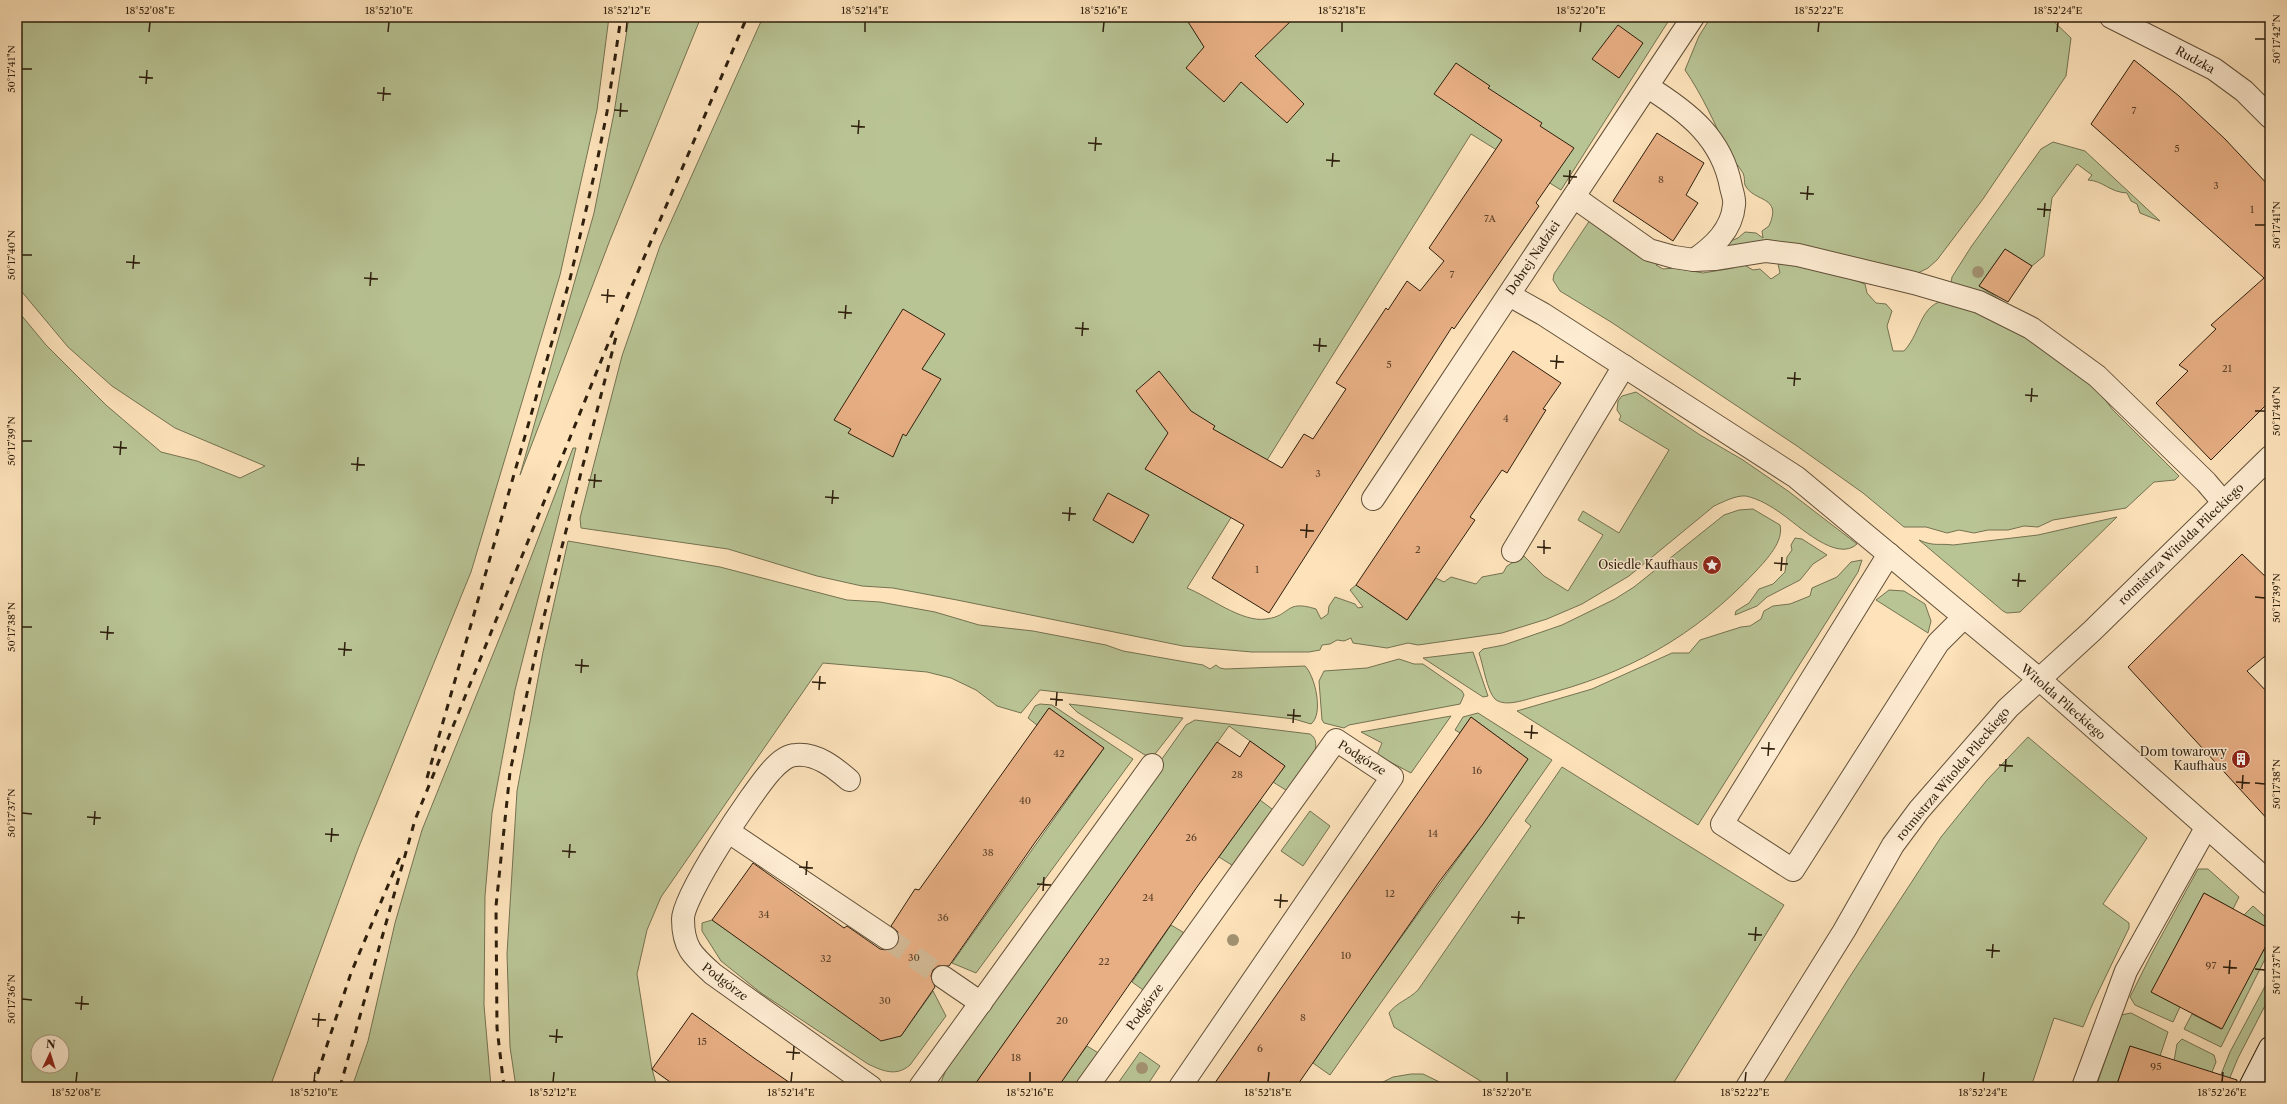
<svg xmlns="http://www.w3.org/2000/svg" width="2287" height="1104" viewBox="0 0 2287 1104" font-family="'Libre Caslon Text',serif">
	<rect width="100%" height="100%" fill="#fde2ba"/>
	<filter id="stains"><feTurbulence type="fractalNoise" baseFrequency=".005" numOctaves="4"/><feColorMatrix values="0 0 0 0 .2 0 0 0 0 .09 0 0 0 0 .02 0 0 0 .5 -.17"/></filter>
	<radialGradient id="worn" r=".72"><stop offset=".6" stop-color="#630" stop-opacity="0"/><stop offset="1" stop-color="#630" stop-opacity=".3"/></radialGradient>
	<g fill="#b9c495" stroke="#747251" fill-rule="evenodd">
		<path d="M17,17H609L597,110L560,275L471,572L358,849L270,1087H17V310L46,345L106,405L161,452L197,461L240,478L265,466L175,428L112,386L68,347L17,286ZM38,1042H62V1066H38Z"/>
		<polygon points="629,17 701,17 610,240 520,475 594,213 614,113"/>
		<path d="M763,17H1671L1561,190L1471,134L1187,588C1208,596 1242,623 1266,619C1292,616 1284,599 1316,609L1321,619L1328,614L1329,606L1335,597L1355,604L1358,608L1363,607L1350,590L1356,585L1407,620L1436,578L1444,582L1451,577L1476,584L1482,577L1503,573L1507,566L1524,556L1544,576L1568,591L1603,535L1578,520L1583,511L1619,533L1669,450L1619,420L1621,416L1617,410L1618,401L1622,396L1636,392L1700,435L1743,460L1788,491L1857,544C1837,563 1798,525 1782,514C1771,506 1759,499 1746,496C1736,495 1723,502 1714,506L1629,576L1582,604L1547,619L1502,633L1418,645L1408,643L1387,648L1353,643L1351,638L1344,641L1337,640L1330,644L1322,645L1320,650L1309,652H1252L1183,646L957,600L893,588L862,586L817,576L728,549L581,528L580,518L622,356L660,246Z"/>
		<path d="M1711,17H2049L2071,38L2066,76L1983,199L1937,260L1928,268L1916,274L1725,247L1728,242L1738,238L1745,232L1756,233L1763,238L1762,231L1769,226C1783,195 1754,203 1745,185C1744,182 1745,177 1743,173C1739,165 1731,160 1727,151C1715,123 1702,95 1685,70L1699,36Z"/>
		<path d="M2053,142L2085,151L2160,221L2140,213L2137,204L2131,201L2127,193C2109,192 2104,181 2088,180L2092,175L2077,164L2052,198L2044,256L2032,266L2005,249L1979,286L2007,304L1951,283L1952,277L1971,247L2041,149Z"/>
		<path d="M1592,217L1660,264L1656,265L1663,269L1675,268L1703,273L1733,268L1741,263L1753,270L1760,269L1771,279L1780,273L1778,264L1792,263L1827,271L1838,276L1847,277L1865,284L1867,293L1876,303L1886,304L1892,311L1887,326L1893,351H1904C1923,331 1919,298 1955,300L2030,336L2091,382L2113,410L2179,476L2175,480L2154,482L2126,508L2053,520L2038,527L2024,526L2008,530H1988L1974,533L1959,530L1947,533L1926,527H1904L1863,493L1797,446L1611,322L1560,291L1553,280L1554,274Z"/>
		<polygon points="573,448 576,448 515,690 492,813 485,896 484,1005 491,1087 352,1087 368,1041 395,923 422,830 508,617"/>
		<path d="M1753,509L1780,525C1784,541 1767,559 1756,571C1694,637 1627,674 1539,696C1527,699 1505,708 1495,699C1487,691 1483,664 1479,653L1483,649L1504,645L1562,625L1615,599L1634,587L1724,515L1739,510Z"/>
		<path d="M2117,517L2020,612L2007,613L2003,611L1919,540C1935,547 1939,543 1953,545L2038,535Z"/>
		<polygon points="1795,538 1802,539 1827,555 1813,564 1800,580 1767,597 1757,606 1735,615 1736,611 1749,603 1759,589 1773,584 1785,572 1787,557 1792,550 1791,545"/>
		<path d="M568,541L720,567L847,600L880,602L935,612L979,625L1033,631L1106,645L1123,651L1203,665L1210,669L1216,665L1220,668L1225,669L1305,666C1315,676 1324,714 1311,724L1294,719L1040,690L1021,713L997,706L976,690L951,678L927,672L823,663L661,897L647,930L637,974L652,1069L657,1087H516L510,1047L507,954L517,791L543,652Z"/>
		<polygon points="1862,560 1858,572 1698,825 1517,711 1592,689 1672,653 1689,653 1700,640 1741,627 1750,626 1761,619 1764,611 1773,606 1790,604 1810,596 1812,588 1837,577 1851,562"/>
		<polygon points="1889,590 1904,591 1925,604 1931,621 1928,633 1876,600"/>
		<polygon points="1473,652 1488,696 1483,697 1423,658"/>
		<polygon points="1399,659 1414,664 1423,664 1462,691 1464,695 1460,704 1349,725 1344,728 1324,723 1322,720 1319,681 1324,671 1367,668"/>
		<polygon points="1040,704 1052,705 1133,759 976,973 952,963 1104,748 1049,708 1037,725 1028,718 1035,706"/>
		<polygon points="1069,704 1183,718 1155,754 1152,756 1145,755 1077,712"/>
		<path d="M1478,713L1552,760L1330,1075L1313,1063C1382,960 1458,862 1528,759L1471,717L1460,733L1455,730L1463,717Z"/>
		<polygon points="1451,716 1411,773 1377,755 1382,743 1361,732"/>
		<path d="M1195,720L1310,734C1318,739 1316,747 1314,755L1289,792L1273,782L1285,766L1229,726L973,1087H949L941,1082L946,1070L1164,756L1186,725Z"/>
		<polygon points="2028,737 2147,838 2103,904 2129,923 2129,928 2093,1003 2083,1027 2054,1018 2031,1087 1781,1087 1847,981 1941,837 1987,780"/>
		<path d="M1562,767L1784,905L1671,1087H1490L1394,1027L1389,1013C1397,1002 1408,1000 1418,990L1531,826L1525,821Z"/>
		<polygon points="1260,800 1276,812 1235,867 1219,857"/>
		<polygon points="1310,811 1330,826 1303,866 1281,851"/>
		<polygon points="2198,869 2208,869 2239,897 2233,909 2204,893 2152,992 2180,1007 2173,1022 2135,1005 2130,997 2152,953"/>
		<polygon points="2253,906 2270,921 2270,929 2244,915"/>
		<path d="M712,920L776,964L901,1036L933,991L946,1016L910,1065C896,1077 883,1071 868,1064L761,993L721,961L702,931V923Z"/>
		<polygon points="1171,925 1186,934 1146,992 1132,982"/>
		<polygon points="2270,938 2270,949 2221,1047 2184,1029 2192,1014 2221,1029"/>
		<polygon points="2270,977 2270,996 2238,1058 2226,1087 2216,1087 2230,1052"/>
		<polygon points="2131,1013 2168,1032 2160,1056 2130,1046 2116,1087 2096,1087 2121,1015"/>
		<polygon points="2182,1039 2214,1055 2216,1062 2206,1087 2200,1087 2174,1061 2177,1044"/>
		<polygon points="1087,1046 1100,1054 1082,1087 1057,1087"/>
		<polygon points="1140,1052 1160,1066 1146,1087 1117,1087 1116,1086"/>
		<polygon points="1411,1074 1423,1074 1450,1087 1373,1087 1393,1077"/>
	</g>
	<g fill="#e8af84" stroke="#2e1f0d">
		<polygon points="1185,17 1295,17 1255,56 1304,104 1287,123 1241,82 1224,102 1186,68 1204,47"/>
		<polygon points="1618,25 1643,43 1619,78 1592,59"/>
		<polygon points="2134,60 2179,96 2225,139 2270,187 2270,401 2211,460 2156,403 2188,371 2179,365 2216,329 2211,325 2264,278 2091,124"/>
		<polygon points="1456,63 1490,86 1488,88 1542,123 1540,126 1574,148 1536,203 1539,206 1454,329 1452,327 1269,613 1212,578 1244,525 1145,469 1168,433 1136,391 1159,371 1191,411 1215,426 1213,429 1282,468 1304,434 1313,439 1346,389 1336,383 1386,308 1388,310 1407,281 1420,291 1444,261 1429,248 1502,140 1434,94"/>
		<polygon points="1657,133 1704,163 1686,195 1698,203 1673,241 1613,201"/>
		<polygon points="2005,249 2032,266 2008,302 1979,286"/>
		<polygon points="903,309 945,334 922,369 941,379 906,436 903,434 893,457 848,433 851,429 834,420"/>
		<polygon points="1513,351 1561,383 1543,409 1546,410 1507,473 1502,470 1470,517 1475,520 1407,620 1356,585"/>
		<polygon points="1108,493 1149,515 1133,543 1093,520"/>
		<polygon points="2242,554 2270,581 2270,652 2247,671 2270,695 2270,822 2128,667"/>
		<polygon points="1049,708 1104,748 1036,841 949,966 938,966 933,970 931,976 935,987 901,1036 881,1041 712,920 753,863 844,928 847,926 880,949 887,950 893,949 898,945 899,938 898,932 891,926 915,889 919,890"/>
		<polygon points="1471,717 1528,759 1483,824 1439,882 1296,1087 1212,1087"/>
		<polygon points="1250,741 1285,766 1197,887 1058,1087 973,1087 1217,742 1240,757"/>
		<polygon points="2204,893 2270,929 2270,938 2222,1029 2151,992"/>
		<polygon points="692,1013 754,1058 796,1087 677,1087 652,1069"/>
		<polygon points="2130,1046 2237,1080 2236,1087 2116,1087"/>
	</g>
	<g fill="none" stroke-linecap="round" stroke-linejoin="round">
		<polyline stroke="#d4bb97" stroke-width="22" stroke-dasharray="22 11" stroke-linecap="butt" points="887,938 943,977"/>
		<defs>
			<g id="lane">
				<path d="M1648,87C1688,112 1722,138 1731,187C1732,192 1735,199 1734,205C1732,230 1713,247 1694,260"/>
				<polyline points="1574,197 1649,250 1674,257 1694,260 1716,259 1766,251 1798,255 1914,283 1979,302 2031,328 2097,376 2206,482 2223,502"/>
				<polyline points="1513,551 1624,366"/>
				<polyline points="1889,554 1722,824 1793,870 1938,643 1964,617"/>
				<polyline points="2083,1087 2126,971 2206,828"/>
			</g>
			<g id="street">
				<polyline points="2111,17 2214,69 2244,91 2270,117"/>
				<polyline points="1509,295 1543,314 1796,477 2039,679 2270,883"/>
				<polyline points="1373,499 1693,17"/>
				<path d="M849,780C835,768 817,753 796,755C787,755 777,764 771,771C753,791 683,895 683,919C683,948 693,956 713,974L871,1087"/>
				<polyline points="729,832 887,938"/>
				<polyline points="943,977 981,1003"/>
				<polyline points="920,1087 1152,765"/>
				<polyline points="1087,1087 1336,740 1392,777 1180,1087"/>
				<polyline points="1747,1087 1844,931 1893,845 1919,810 2008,708 2092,631 2270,457"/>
			</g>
			<polyline id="secondary" points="2250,1087 2270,1048"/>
		</defs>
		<use href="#lane" stroke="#625038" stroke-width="24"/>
		<use href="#street" stroke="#625038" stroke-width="24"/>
		<use href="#secondary" stroke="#2e1f0d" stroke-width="24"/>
		<use href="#lane" stroke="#feecd2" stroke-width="22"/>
		<use href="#street" stroke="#feecd2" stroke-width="22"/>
		<use href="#secondary" stroke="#feecd2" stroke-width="22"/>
		<g stroke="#2e1f0d" stroke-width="3" stroke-dasharray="7 7" stroke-linecap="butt">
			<polyline points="427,778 570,279 596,167 607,112 621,17"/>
			<polyline points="313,1087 351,973 400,857"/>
			<polyline points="340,1087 415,820 625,302 747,17"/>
			<polyline points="504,1087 497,1028 496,906 510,772 542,624 616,337"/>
		</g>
	</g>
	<g fill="#a29271">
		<circle cx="1978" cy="272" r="6"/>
		<circle cx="1233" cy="940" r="6"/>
		<circle cx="1142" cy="1068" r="6"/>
	</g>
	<path fill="none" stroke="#2e1f0d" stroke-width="1.5" d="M149,32L150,22M388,32L389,22M626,32L627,22M865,32V22M1103,32L1104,22M1342,32V22M1580,32L1581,22M1818,32L1819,22M2057,32L2058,22M2255,39H2265M22,69H32M139,77L153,78M146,84L147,70M377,93L391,94M383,101L384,87M614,110L628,111M620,117L621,103M851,126L865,127M858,134L859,120M1088,143L1102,144M1095,151L1096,137M1326,160L1340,161M1332,167L1333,153M1563,176L1577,177M1569,184L1570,170M1800,193L1814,194M1807,200L1808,186M2037,209L2051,210M2044,217L2045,203M2255,225H2265M22,255H32M126,262L140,263M133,269L134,255M364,278L378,279M370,286L371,272M601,295L615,296M607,303L608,289M838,312L852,313M845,319L846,305M1075,328L1089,329M1082,336L1083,322M1313,345L1327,346M1319,352L1320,338M1550,361L1564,362M1556,369L1557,355M1787,378L1801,379M1794,386L1795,372M2025,395L2038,396M2031,402L2032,388M2255,411H2265M22,441H32M113,447L127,448M120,455L121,441M351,464L365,465M357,471L358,457M588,480L602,481M594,488L595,474M825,497L839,498M832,504L833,490M1062,513L1076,514M1069,521L1070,507M1300,530L1314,531M1306,538L1307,524M1537,547L1551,548M1544,554V540M1774,563L1788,564M1781,571L1782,557M2012,580L2026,581M2018,587L2019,573M2255,597L2265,598M22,627H32M100,632L114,633M107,640L108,626M338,649L352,650M344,656L345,642M575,665L589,666M581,673L582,659M812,682L826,683M819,690L820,676M1050,699L1063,700M1056,706L1057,692M1287,715L1301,716M1293,723L1294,709M1524,732L1538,733M1531,739L1532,725M1761,748L1775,749M1768,756L1769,742M1999,765L2013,766M2005,772L2006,759M2236,782L2250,783M2255,783L2265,784M2242,789L2243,775M22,813L32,814M87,817L101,818M94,825L95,811M325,834L339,835M331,842L332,828M562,851L576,852M569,858L570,844M799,867L813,868M806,875L807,861M1037,884L1051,885M1043,891L1044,877M1274,900L1288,901M1280,908L1281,894M1511,917L1525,918M1518,924L1519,911M1748,934L1762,935M1755,941L1756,927M1986,950L2000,951M1992,958L1993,944M2223,967L2237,968M2255,969L2265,970M2229,974L2230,960M22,999L32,1000M75,1003L89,1004M81,1010L82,996M312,1019L326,1020M318,1027L319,1013M549,1036L563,1037M556,1043L557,1029M786,1052L800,1053M793,1060L794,1046M76,1082L77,1072M314,1082L315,1072M553,1082L554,1072M791,1082L792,1072M1030,1082V1072M1268,1082L1269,1072M1507,1082V1072M1745,1082L1746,1072M1983,1082L1984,1072M2222,1082L2223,1072"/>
	<defs>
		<symbol id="sight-disc" viewBox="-11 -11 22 22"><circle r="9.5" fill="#8f2418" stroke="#feecd2"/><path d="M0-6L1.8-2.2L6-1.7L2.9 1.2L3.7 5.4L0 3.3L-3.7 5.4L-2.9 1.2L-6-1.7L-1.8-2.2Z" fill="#fff"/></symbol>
		<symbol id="building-disc" viewBox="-11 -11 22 22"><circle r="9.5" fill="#8f2418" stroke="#feecd2"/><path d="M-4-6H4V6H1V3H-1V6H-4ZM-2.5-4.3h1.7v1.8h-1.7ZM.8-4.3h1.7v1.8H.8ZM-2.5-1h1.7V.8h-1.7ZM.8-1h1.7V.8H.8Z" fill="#fff"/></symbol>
	</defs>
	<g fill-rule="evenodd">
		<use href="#sight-disc" x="1701" y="554" width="22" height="22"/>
		<use href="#building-disc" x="2230" y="748" width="22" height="22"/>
	</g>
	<g text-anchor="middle" stroke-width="3" stroke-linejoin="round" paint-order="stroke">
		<g font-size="10" fill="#5c432b">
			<text x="2134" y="114">7</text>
			<text x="2177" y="152">5</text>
			<text x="1661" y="183">8</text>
			<text x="2216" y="189">3</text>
			<text x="2252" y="213">1</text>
			<text x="1490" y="222">7A</text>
			<text x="1452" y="278">7</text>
			<text x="1389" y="368">5</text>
			<text x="2227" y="372">21</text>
			<text x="1506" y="422">4</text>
			<text x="1318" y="477">3</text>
			<text x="1418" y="553">2</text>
			<text x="1257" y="573">1</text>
			<text x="1059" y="757">42</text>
			<text x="1477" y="774">16</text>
			<text x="1237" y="778">28</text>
			<text x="1025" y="804">40</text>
			<text x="1433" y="837">14</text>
			<text x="1191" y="841">26</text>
			<text x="988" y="856">38</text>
			<text x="1390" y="897">12</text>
			<text x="1148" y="901">24</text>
			<text x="764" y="918">34</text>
			<text x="943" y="921">36</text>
			<text x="1346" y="959">10</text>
			<text x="914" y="961">30</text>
			<text x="826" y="962">32</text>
			<text x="1104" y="965">22</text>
			<text x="2211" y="969">97</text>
			<text x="885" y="1004">30</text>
			<text x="1303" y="1021">8</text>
			<text x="1062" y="1024">20</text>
			<text x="702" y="1045">15</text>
			<text x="1260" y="1052">6</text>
			<text x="1016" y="1061">18</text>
			<text x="2156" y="1070">95</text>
		</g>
		<g font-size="12" fill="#2e1f0d" stroke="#feecd2">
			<text transform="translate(2195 60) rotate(29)" y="4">Rudzka</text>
			<text transform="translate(1533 258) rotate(-56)" y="4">Dobrej Nadziei</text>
			<text transform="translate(2181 544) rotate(-44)" y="4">rotmistrza Witolda Pileckiego</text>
			<text transform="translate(2063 702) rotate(41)" y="4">Witolda Pileckiego</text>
			<text transform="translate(1362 758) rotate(32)" y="4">Podgórze</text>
			<text transform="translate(1953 774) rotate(-50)" y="4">rotmistrza Witolda Pileckiego</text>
			<text transform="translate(725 982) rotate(37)" y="4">Podgórze</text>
			<text transform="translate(1145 1007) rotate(-54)" y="4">Podgórze</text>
		</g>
		<g font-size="12" fill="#2e1f0d" stroke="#feecd2" text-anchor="end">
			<text x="1698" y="569">Osiedle Kaufhaus</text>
			<text x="2227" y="756">Dom towarowy<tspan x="2227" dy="14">Kaufhaus</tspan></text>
		</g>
	</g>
	<rect width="2287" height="1104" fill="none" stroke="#fde2ba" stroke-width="44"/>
	<g transform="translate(50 1054) rotate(4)"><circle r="19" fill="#feecd2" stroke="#ab9a83"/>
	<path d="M0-3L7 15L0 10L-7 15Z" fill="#8f2418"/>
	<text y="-6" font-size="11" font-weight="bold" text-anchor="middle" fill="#2e1f0d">N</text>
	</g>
	<rect x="22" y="22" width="2243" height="1060" fill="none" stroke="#2e1f0d" stroke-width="1.5"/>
	<g font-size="10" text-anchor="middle" fill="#2e1f0d">
		<text x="150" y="14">18°52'08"E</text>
		<text x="389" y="14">18°52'10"E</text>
		<text x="627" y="14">18°52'12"E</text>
		<text x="865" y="14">18°52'14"E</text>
		<text x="1104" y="14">18°52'16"E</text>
		<text x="1342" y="14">18°52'18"E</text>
		<text x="1581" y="14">18°52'20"E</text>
		<text x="1819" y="14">18°52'22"E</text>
		<text x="2058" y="14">18°52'24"E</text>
		<text transform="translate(2276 39) rotate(-90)" y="4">50°17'42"N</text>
		<text transform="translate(11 69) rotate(-90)" y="4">50°17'41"N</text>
		<text transform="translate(2276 225) rotate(-90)" y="4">50°17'41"N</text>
		<text transform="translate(11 255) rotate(-90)" y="4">50°17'40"N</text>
		<text transform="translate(2276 411) rotate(-90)" y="4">50°17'40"N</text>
		<text transform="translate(11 441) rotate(-90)" y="4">50°17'39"N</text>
		<text transform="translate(2276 598) rotate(-90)" y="4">50°17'39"N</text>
		<text transform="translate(11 627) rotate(-90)" y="4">50°17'38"N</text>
		<text transform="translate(2276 784) rotate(-90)" y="4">50°17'38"N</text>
		<text transform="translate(11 813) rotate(-90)" y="4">50°17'37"N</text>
		<text transform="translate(2276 970) rotate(-90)" y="4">50°17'37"N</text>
		<text transform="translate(11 999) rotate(-90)" y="4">50°17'36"N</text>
		<text x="76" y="1096">18°52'08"E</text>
		<text x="314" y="1096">18°52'10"E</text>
		<text x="553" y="1096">18°52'12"E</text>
		<text x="791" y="1096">18°52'14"E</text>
		<text x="1030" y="1096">18°52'16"E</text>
		<text x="1268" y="1096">18°52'18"E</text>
		<text x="1507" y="1096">18°52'20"E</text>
		<text x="1745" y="1096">18°52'22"E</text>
		<text x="1983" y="1096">18°52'24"E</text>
		<text x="2222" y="1096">18°52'26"E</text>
	</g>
	<rect width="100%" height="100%" filter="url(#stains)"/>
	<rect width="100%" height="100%" fill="url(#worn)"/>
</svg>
